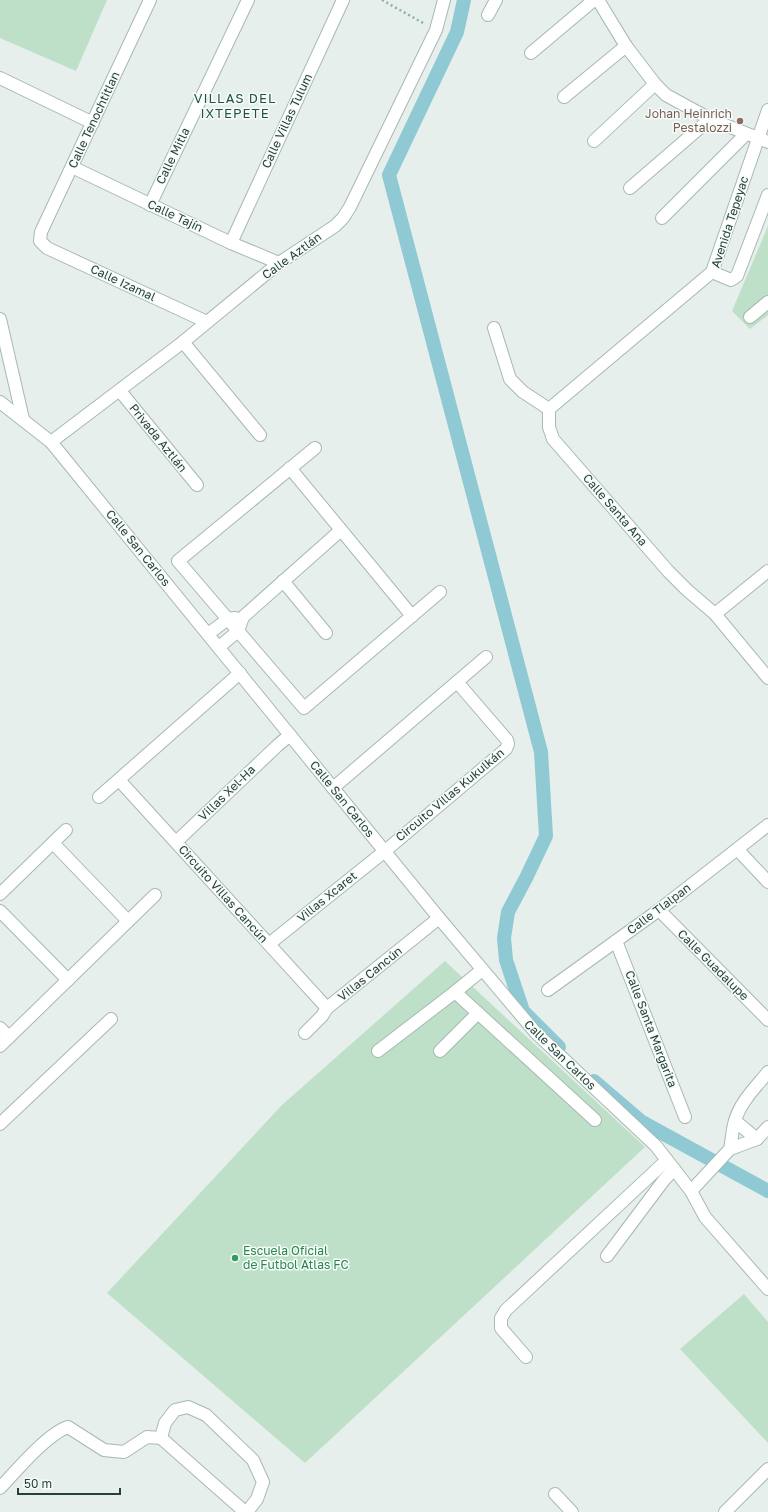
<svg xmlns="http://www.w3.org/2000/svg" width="768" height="1512" viewBox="0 0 768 1512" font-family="'Golos Text',sans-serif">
	<rect width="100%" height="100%" fill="#e6efeb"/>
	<g fill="#bfe0c8">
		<polygon points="0,0 107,0 76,71 0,38"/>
		<polygon points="768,226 768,315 750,329 732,311"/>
		<polygon points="445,961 645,1147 305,1463 107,1293 282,1105"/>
		<polygon points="744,1294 768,1322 768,1443 680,1349"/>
	</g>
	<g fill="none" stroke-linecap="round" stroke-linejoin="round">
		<g stroke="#8ec9d4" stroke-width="14">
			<polyline points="464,0 457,32 389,175 541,752 546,836 526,878 508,912 504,938 506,960 523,1011 559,1047"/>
			<polyline points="594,1081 642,1122 768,1191"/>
		</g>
		<defs>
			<g id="minor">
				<polyline points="150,0 41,232 40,241 47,248 207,322"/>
				<polyline points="598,0 626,46 655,84 666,95 710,119 768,142"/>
				<polyline points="488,15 496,0"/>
				<polyline points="531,53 594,0"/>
				<polyline points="0,78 93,123"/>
				<polyline points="564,97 626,46"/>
				<polyline points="768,110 712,272 731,280 737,276 768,195"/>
				<polyline points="594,141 655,84"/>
				<polyline points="72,167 231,243 279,263"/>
				<polyline points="630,188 710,119"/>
				<polyline points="150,205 248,0"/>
				<polyline points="662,218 746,134"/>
				<polyline points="231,243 343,0"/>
				<polyline points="750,317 768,302"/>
				<polyline points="0,319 23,419"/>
				<polyline points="494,328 510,379 523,392 549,409 549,427 553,439 668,571 687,590 715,614 768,678"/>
				<polyline points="183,342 260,435"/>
				<polyline points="120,391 197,485"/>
				<polyline points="0,402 51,442 439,918 536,1033 656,1146 691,1191"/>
				<polyline points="549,409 712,272"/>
				<polyline points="51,442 183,342 279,263 335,226 343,218 350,207 436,30 444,0"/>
				<polyline points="315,448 178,561 304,708 440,592"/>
				<polyline points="290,468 412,616"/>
				<polyline points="283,581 326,633"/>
				<polyline points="715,614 768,571"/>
				<polyline points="208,634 228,619 235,618"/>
				<polyline points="219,647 238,631 243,617 341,530"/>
				<polyline points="119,780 327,1008"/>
				<polyline points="333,788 486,657"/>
				<polyline points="99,797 240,673"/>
				<polyline points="176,842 278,745 290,735"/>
				<polyline points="53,843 128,921"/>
				<polyline points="737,849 768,882"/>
				<polyline points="0,894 66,830"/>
				<polyline points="659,910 768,1020"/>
				<polyline points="0,911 68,980"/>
				<polyline points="616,941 685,1117"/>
				<polyline points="269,944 385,851 506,749 508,744 507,740 457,682"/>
				<polyline points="548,990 659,910 768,825"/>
				<polyline points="455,992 482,970"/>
				<polyline points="0,1028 9,1037"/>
				<polyline points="305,1033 322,1016 327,1008 439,918"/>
				<polyline points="0,1046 155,895"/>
				<polyline points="378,1051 455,992 595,1120"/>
				<polyline points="440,1051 478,1013"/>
				<polyline points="735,1121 757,1139"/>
				<polyline points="0,1124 111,1019"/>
				<polyline points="768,1127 757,1139 730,1149 691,1191 705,1217 768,1289"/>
				<path d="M730,1149C732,1140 732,1130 735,1121C740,1102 756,1087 768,1072"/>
				<polyline points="607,1256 664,1180 674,1169"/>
				<polyline points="526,1357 501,1328 501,1318 506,1310 667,1160"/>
				<polyline points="161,1438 165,1423 175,1410 188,1407 206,1415 253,1460 263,1482 257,1499 247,1512"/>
				<path d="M0,1488C16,1471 47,1434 68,1427L104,1450L124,1452L147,1437L161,1438L245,1512"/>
				<polyline points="555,1494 572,1512"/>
				<polyline points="725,1512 768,1469"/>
			</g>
		</defs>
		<use href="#minor" stroke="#a8b8b2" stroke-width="14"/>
		<polyline stroke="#86b3a5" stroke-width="2.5" stroke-dasharray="2 3" stroke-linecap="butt" points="382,0 425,24"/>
		<use href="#minor" stroke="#fff" stroke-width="12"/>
	</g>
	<circle fill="#8d6e63" stroke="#f7fbf9" stroke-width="1.5" cx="740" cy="121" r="4"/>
	<circle fill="#2e9e5b" stroke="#f7fbf9" stroke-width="1.5" cx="235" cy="1258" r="4"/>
	<g text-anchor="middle" stroke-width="3" stroke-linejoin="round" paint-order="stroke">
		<g font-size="12" fill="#785e54" stroke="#f7fbf9" text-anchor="end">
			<text x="732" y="118">Johan Heinrich<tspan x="732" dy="14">Pestalozzi</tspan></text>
		</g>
		<g font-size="12" fill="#24423a" stroke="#f7fbf9">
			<text transform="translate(94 120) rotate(-65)" y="4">Calle Tenochtitlan</text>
			<text transform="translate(287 121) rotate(-65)" y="4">Calle Villas Tulum</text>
			<text transform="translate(173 156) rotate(-64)" y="4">Calle Mitla</text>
			<text transform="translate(175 216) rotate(25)" y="4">Calle Tajín</text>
			<text transform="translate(730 222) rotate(-72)" y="4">Avenida Tepeyac</text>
			<text transform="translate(292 256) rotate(-36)" y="4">Calle Aztlán</text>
			<text transform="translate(123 283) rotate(25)" y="4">Calle Izamal</text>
			<text transform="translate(158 438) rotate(51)" y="4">Privada Aztlán</text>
			<text transform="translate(615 510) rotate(49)" y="4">Calle Santa Ana</text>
			<text transform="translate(138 548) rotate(51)" y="4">Calle San Carlos</text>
			<text transform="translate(227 793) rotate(-44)" y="4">Villas Xel-Ha</text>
			<text transform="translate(450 795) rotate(-40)" y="4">Circuito Villas Kukulkán</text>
			<text transform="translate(342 799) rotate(51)" y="4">Calle San Carlos</text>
			<text transform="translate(223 894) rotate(48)" y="4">Circuito Villas Cancún</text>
			<text transform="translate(327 897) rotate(-39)" y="4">Villas Xcaret</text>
			<text transform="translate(659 909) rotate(-37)" y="4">Calle Tlalpan</text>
			<text transform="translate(713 965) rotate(45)" y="4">Calle Guadalupe</text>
			<text transform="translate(370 974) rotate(-39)" y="4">Villas Cancún</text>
			<text transform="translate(651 1029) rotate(69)" y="4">Calle Santa Margarita</text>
			<text transform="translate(560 1055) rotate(44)" y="4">Calle San Carlos</text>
		</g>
		<g font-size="12" fill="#27864d" stroke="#f7fbf9" text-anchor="start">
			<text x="243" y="1255">Escuela Oficial<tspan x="243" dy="14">de Futbol Atlas FC</tspan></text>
		</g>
		<g font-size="13" letter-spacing="1" fill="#1f5548" stroke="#f7fbf9">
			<text x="235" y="103">VILLAS DEL<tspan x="235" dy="15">IXTEPETE</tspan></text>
		</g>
	</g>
	<path d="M18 1488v6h102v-6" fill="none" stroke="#24423a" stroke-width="2"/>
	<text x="24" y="1488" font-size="12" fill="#24423a" stroke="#f7fbf9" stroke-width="3" paint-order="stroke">50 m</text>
</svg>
